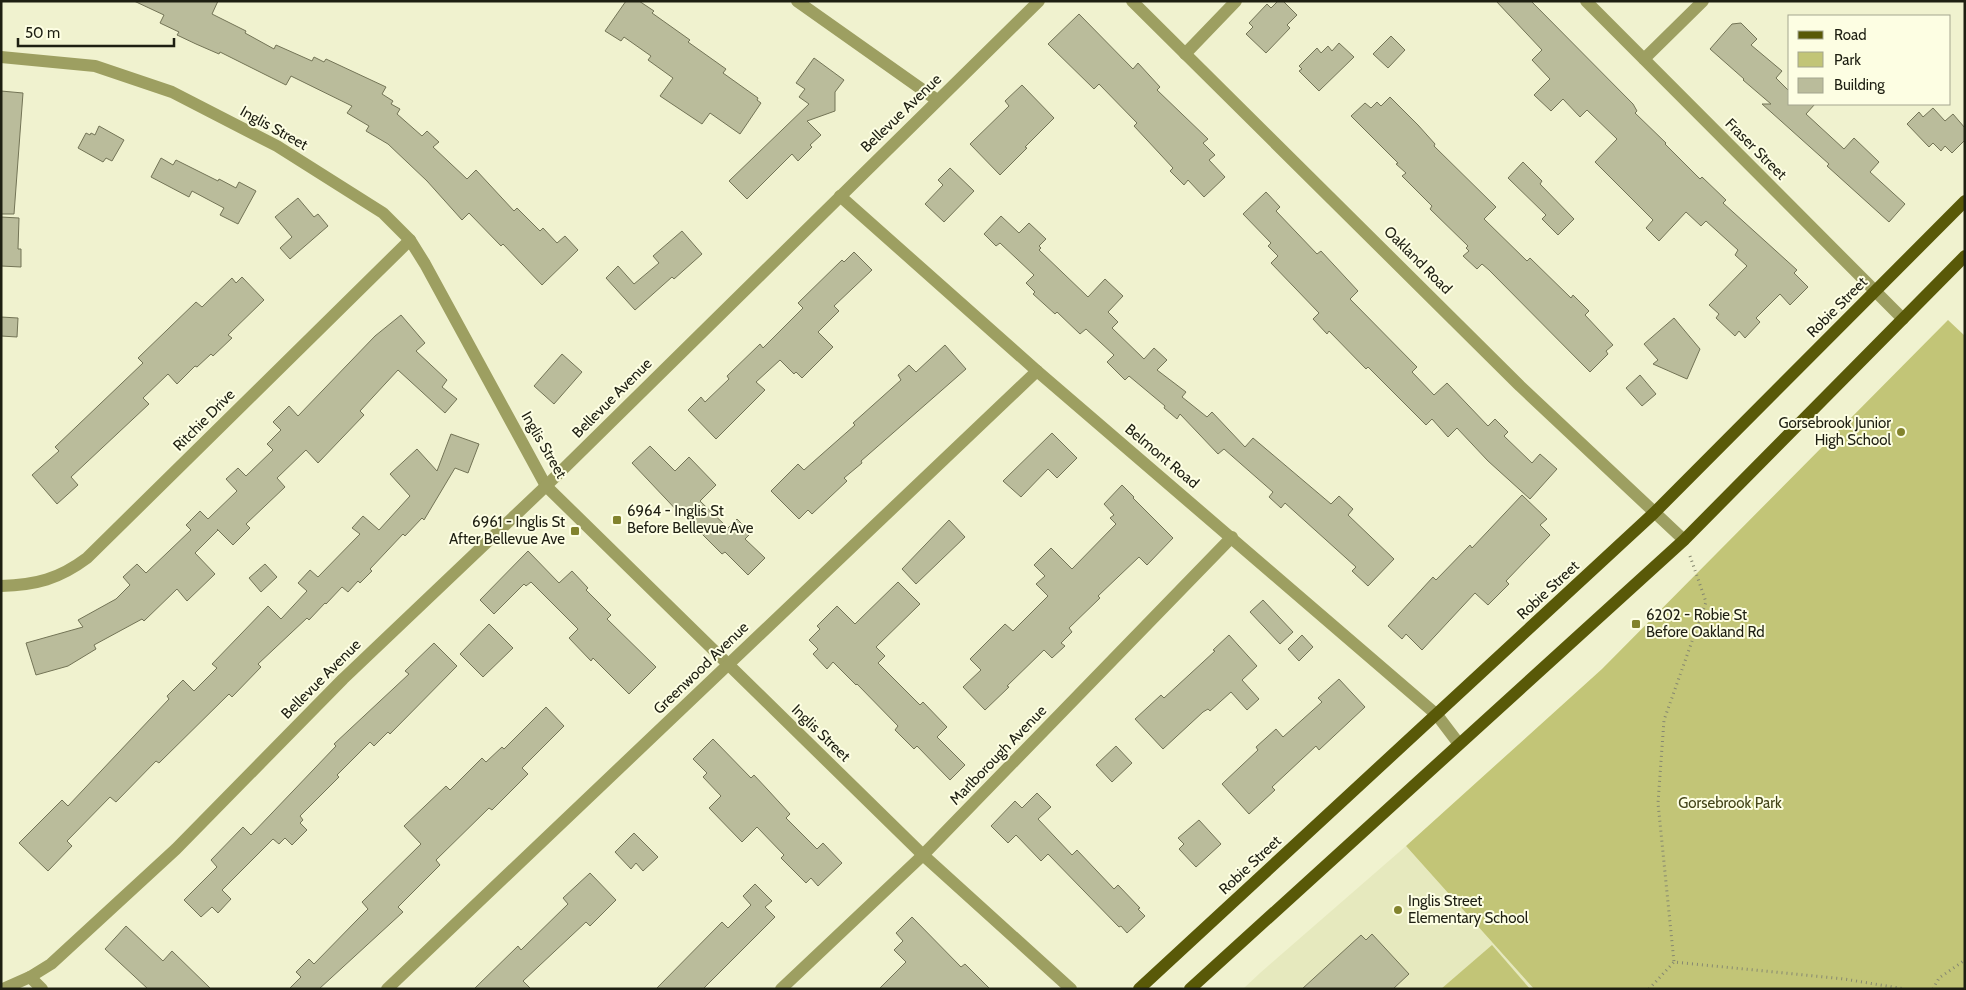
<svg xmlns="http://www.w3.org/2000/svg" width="1966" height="990" viewBox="0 0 1966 990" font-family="Cabin,sans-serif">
	<rect width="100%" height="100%" fill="#f0f2cf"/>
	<polygon fill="#e6e9be" points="1406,846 1534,989 1243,989 1260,973"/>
	<g fill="#c2c577">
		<polygon points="1948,320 1965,336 1965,989 1534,989 1406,846 1602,669"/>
		<polygon points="1492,945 1530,989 1441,989"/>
	</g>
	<g fill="#babc9b" stroke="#737456">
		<polygon points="134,1 218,1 212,14 246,31 245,33 274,49 276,45 312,61 314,57 324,62 326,59 386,87 382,94 393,101 391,104 400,109 397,114 422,136 427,131 439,142 433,147 467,179 476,170 514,211 517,208 540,231 543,228 557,243 565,236 578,250 542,285 503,244 501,246 469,213 462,220 427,181 388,144 366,131 369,126 347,113 352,106 291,76 286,85 220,52 219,54 196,44 177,35 179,32 160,23 164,15"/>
		<polygon points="626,1 639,1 654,11 652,13 690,40 688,42 726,69 723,73 758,98 757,100 761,103 740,134 710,113 702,124 660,96 673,78 648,60 651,56 624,37 621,41 605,31"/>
		<polygon points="1278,1 1283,1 1297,15 1287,25 1290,28 1266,53 1246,34 1253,27 1249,23 1267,4 1271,8"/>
		<polygon points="1496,1 1531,1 1633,104 1637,111 1635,113 1666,143 1665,144 1700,179 1702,177 1726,200 1723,203 1797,270 1794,273 1808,287 1790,305 1780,294 1756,318 1760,322 1745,338 1739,331 1735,336 1716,318 1719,314 1709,305 1747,266 1735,255 1738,250 1706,221 1701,226 1686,212 1659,241 1646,228 1653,220 1595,162 1617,139 1587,110 1580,117 1563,99 1551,111 1534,95 1550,79 1532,60 1542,50"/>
		<polygon points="1079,14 1133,69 1138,63 1160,87 1157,90 1208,139 1203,143 1215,155 1209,160 1225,177 1204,197 1188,180 1184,185 1170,171 1173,168 1134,126 1137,123 1099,84 1094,89 1048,44"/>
		<polygon points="1741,23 1757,39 1751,45 1782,71 1776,78 1790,92 1790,104 1815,104 1806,114 1844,149 1854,138 1879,162 1870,172 1905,204 1889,222 1827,166 1829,164 1762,104 1771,104 1743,80 1744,79 1710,49 1732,24"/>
		<polygon points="1391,36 1405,50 1388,68 1373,54"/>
		<polygon points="1339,43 1354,57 1319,91 1299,71 1302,69 1299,66 1317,48 1321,53 1328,46 1332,51"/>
		<polygon points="814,58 844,80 835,92 835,111 807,121 821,135 810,145 812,147 798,161 792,154 747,199 729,181 809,104 799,97 805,89 796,83"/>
		<polygon points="1022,85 1054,118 1025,147 1027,148 1000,175 970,144 1009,106 1005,101"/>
		<polygon points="1,91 23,93 14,214 1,214"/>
		<polygon points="1390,97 1418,125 1435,144 1434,146 1496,207 1484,219 1527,261 1530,258 1571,298 1573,295 1589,311 1585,315 1613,345 1606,351 1608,354 1590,372 1489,270 1482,264 1477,269 1463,256 1469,251 1466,248 1468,246 1430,209 1432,206 1402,176 1406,173 1396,164 1398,163 1351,116 1365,103 1371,108 1377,102 1381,106"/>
		<polygon points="1933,108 1945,121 1953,114 1965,128 1965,140 1952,153 1945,146 1941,151 1933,143 1929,147 1907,124 1919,112 1923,117"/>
		<polygon points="99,126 124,140 112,161 106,158 103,162 78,148 86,133 90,135 91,133 95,135"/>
		<polygon points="161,158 173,165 176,160 218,181 219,179 236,188 239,182 256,191 238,224 220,215 224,208 192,191 189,197 151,177"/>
		<polygon points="1523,162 1542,181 1540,184 1574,219 1558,235 1542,219 1546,215 1508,178"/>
		<polygon points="950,168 974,191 944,222 925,204 943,185 938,180"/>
		<polygon points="1266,192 1280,207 1276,211 1317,254 1321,251 1358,291 1350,299 1417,367 1412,372 1434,395 1447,383 1488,426 1495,419 1508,432 1504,436 1532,463 1540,454 1557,469 1530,499 1488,461 1457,428 1448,437 1432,419 1426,425 1368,367 1366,369 1329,331 1327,334 1313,319 1319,313 1271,263 1278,256 1268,246 1271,243 1243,214"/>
		<polygon points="298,198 314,217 318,214 328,226 290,259 280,248 292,237 275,217"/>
		<polygon points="1001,216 1019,233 1029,223 1046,239 1039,246 1041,248 1039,250 1088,297 1105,279 1123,296 1108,312 1118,322 1112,328 1144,359 1154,348 1167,360 1157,370 1186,392 1182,397 1207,417 1212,412 1245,447 1253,438 1331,504 1339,496 1353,509 1348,515 1394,559 1368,586 1352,571 1356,567 1285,503 1281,508 1269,497 1273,492 1224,449 1218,454 1180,414 1177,419 1164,408 1165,406 1129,376 1125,380 1107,362 1114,355 1086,329 1080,334 1057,312 1055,314 1033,294 1035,292 1026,283 1034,275 1000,243 996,246 984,234"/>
		<polygon points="1,217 19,218 18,249 21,249 21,267 1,266"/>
		<polygon points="682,231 702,254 674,279 672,277 635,310 606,278 618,266 634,284 659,263 653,256"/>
		<polygon points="854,252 872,270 834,306 839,311 818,332 833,347 802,378 796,372 794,374 780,360 756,382 765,390 716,439 688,410 701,397 705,402 729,379 727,376 760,344 763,348 803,308 798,303 842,260 844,262"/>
		<polygon points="242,277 264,300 228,335 232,338 213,356 211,354 197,367 195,366 177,384 168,374 143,398 149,404 71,477 78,485 57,504 32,475 59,451 55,447 143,363 138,358 196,302 202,307 232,278 236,283"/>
		<polygon points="401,315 425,343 416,351 447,380 442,387 457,399 445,413 398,370 360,411 364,415 318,463 306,450 277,478 285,487 246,524 250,528 233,545 217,529 218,530 195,553 215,574 187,601 177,589 144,621 142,619 94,645 96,649 68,666 36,675 26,643 83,627 78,620 116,599 130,585 123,577 137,564 146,573 191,530 186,525 200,511 208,519 237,491 226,479 238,468 246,476 273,450 267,444 281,430 273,422 289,406 298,416 375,336"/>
		<polygon points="1,317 18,318 17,337 1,336"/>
		<polygon points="1674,318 1700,349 1687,379 1653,364 1658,360 1644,344"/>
		<polygon points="945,345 966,369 861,461 862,463 844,478 847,481 812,514 808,510 799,519 771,491 798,464 804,470 855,425 853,423 901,380 898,375 909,365 916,372"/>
		<polygon points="562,354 582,372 554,404 534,386"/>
		<polygon points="1640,375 1656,394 1642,406 1626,388"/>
		<polygon points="1052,433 1077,458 1057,478 1048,469 1021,497 1003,481"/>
		<polygon points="451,434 479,444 468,473 455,468 424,520 422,518 405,536 403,534 370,569 372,571 360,583 358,581 348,592 342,587 326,604 325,603 309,620 307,618 258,664 261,667 232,697 229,694 159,763 156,761 116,802 110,797 67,841 72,846 48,871 19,843 62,800 68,806 169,699 167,696 183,680 194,691 217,668 212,664 268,606 281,619 307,591 298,583 310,570 318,577 360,534 352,528 363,516 379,530 410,496 390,474 417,449 437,471"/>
		<polygon points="650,446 675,471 689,457 716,485 700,501 728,528 737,519 751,533 745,539 765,558 748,575 725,552 722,554 684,516 683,517 632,463"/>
		<polygon points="1122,485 1134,497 1133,498 1173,538 1147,565 1139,557 1098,596 1100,598 1069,628 1072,632 1061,643 1065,646 1052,658 1044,650 1007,686 1009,687 985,710 963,687 981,670 970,659 1005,624 1013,631 1048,596 1036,584 1045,576 1034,565 1051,548 1072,569 1116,524 1110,518 1114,515 1104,504"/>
		<polygon points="1522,495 1547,519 1540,525 1550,535 1506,581 1509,584 1488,605 1475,593 1422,650 1406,634 1402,639 1388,626 1433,577 1436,580 1470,545 1472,548"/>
		<polygon points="949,520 965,537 916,584 902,569"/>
		<polygon points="528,551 559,583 572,571 588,588 586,590 611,615 607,619 656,667 629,694 593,658 591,661 569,638 578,629 531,582 526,586 524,584 494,614 480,600"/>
		<polygon points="265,564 277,577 261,592 249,578"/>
		<polygon points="898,582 920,604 876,647 885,656 878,663 920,705 923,702 947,727 937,737 965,765 950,780 917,746 914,749 895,730 898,726 857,684 856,685 833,662 827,669 813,654 818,649 809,640 820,629 817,626 837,606 855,624"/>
		<polygon points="1263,600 1293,632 1280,644 1250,612"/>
		<polygon points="489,624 513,648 483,677 460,654"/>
		<polygon points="1229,635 1257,666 1242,680 1259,699 1247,710 1231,692 1210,711 1208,709 1203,712 1163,749 1135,719 1161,695 1164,698 1215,651 1213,650"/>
		<polygon points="1302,635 1313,647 1299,661 1288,649"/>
		<polygon points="434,643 457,666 390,734 388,732 374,746 370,742 337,775 339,777 300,816 303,820 300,823 307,830 292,845 285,838 279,844 273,839 222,890 231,899 218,913 212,907 201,917 184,900 217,867 211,860 243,827 251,835 336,746 334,744 409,674 405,671"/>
		<polygon points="1339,679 1365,707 1319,750 1316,746 1272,787 1275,790 1249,814 1222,784 1258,750 1256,747 1276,729 1283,737 1322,702 1318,698"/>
		<polygon points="546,707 564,726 522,768 528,774 492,810 489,808 436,860 440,865 398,907 403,912 319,989 289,989 301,977 296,972 309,959 314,964 357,920 368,909 362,902 421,844 404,826 446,786 450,790 482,758 486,762 502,747 504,749"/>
		<polygon points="713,739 751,778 754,775 768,790 790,814 786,818 817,849 823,843 842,863 818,886 811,878 806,883 781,858 784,855 757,827 742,842 709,808 721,796 703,777 707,773 693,759"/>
		<polygon points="1116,746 1132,763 1112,782 1096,765"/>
		<polygon points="1037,793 1051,807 1038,819 1072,855 1077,850 1114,889 1118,885 1140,908 1138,909 1145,916 1127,933 1121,926 1119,927 1048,854 1041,861 1016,835 1008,843 991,826 1015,801 1022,808"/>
		<polygon points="1199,820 1221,844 1196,867 1179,849 1184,844 1178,838"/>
		<polygon points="634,833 658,857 643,871 636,863 631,869 615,852"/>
		<polygon points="590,873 616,900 590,926 586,922 523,981 531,989 474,989 518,946 521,950 568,904 563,898"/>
		<polygon points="755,884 772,901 765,907 775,917 703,989 656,989 722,922 728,928 751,905 743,896"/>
		<polygon points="912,917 961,967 965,964 990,989 879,989 906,962 894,950 903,941 896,933"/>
		<polygon points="126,926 163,961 172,951 211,989 148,989 105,949"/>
		<polygon points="1372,934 1409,974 1393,989 1302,989 1361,935 1366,940"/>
	</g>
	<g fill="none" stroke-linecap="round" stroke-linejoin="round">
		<g stroke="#868870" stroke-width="3" stroke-dasharray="1 4" stroke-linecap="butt">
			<polyline points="1690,556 1706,602 1664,720 1658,803 1674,962 1844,979 1905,989"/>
			<polyline points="1649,989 1674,962"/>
			<polyline points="1933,989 1939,978 1965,960"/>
		</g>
		<g stroke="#9d9f61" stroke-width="12">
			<polyline points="797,1 937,100"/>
			<polyline points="1132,1 1520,386 1684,540"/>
			<polyline points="1586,1 1903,319"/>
			<polyline points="1185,54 1236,1"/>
			<polyline points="1,57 95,66 172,92 277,146 383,213 410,240 425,264 546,486 923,855 1071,989"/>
			<polyline points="1644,59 1703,1"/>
			<polyline points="840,196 1037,371 1437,715 1459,744"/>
			<path d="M1,586C36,585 59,579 87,558L410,240"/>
			<polyline points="30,977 42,989"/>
			<polyline points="3,989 30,977 51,964 176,849 343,679 546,486 1039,1"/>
			<polyline points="387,989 1037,371"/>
			<polyline points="781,989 923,855 1232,537"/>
		</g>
		<g stroke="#595908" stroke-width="12">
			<polyline points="1139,989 1654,513 1965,201"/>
			<polyline points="1190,989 1684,540 1965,256"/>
		</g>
	</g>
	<g fill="#82832d" stroke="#fdfee3" stroke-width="2">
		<circle cx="1901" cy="432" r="5"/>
		<rect x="612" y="515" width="10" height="10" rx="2.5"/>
		<rect x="570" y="526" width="10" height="10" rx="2.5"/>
		<rect x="1631" y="619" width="10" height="10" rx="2.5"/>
		<circle cx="1398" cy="910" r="5"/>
	</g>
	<g text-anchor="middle" stroke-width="4" stroke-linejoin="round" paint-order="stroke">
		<g font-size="15" fill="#1e1f12" stroke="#fdfee3">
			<text transform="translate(901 113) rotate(-44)" y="5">Bellevue Avenue</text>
			<text transform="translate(274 128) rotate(29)" y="5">Inglis Street</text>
			<text transform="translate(1756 149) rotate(45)" y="5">Fraser Street</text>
			<text transform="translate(1418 260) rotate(45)" y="5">Oakland Road</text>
			<text transform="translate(1837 307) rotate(-45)" y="5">Robie Street</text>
			<text transform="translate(612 398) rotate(-45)" y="5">Bellevue Avenue</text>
			<text transform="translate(204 420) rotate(-45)" y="5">Ritchie Drive</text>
			<text transform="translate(544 445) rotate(60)" y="5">Inglis Street</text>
			<text transform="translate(1162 456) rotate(40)" y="5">Belmont Road</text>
			<text transform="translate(1548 590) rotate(-43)" y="5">Robie Street</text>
			<text transform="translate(701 668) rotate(-44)" y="5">Greenwood Avenue</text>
			<text transform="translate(321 679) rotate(-45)" y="5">Bellevue Avenue</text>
			<text transform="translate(821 733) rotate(44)" y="5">Inglis Street</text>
			<text transform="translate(998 755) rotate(-46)" y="5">Marlborough Avenue</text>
			<text transform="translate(1250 865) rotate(-43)" y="5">Robie Street</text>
		</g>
		<g font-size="15" fill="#1e1f12" stroke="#fdfee3" text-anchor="start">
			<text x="1891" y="428" text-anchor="end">Gorsebrook Junior<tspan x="1891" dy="17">High School</tspan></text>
			<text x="627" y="516">6964 - Inglis St<tspan x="627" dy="17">Before Bellevue Ave</tspan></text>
			<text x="565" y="527" text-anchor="end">6961 - Inglis St<tspan x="565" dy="17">After Bellevue Ave</tspan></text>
			<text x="1646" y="620">6202 - Robie St<tspan x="1646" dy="17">Before Oakland Rd</tspan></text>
			<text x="1408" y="906">Inglis Street<tspan x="1408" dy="17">Elementary School</tspan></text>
		</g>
		<g font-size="15" fill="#434419" stroke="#fdfee3">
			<text x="1730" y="808">Gorsebrook Park</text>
		</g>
	</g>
	<rect width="1966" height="990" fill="none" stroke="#1e1f12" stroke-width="5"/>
	<rect x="1788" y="15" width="162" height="90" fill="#fdfee3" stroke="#a4a58f"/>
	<rect x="1798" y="31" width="25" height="8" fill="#595908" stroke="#a4a58f"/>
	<text x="1834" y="40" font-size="15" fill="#1e1f12">Road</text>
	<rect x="1798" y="52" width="25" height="15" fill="#c2c577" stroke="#a4a58f"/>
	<text x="1834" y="65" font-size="15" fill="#1e1f12">Park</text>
	<rect x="1798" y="78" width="25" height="15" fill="#babc9b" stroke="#a4a58f"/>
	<text x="1834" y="90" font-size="15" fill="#1e1f12">Building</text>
	<path d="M18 38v8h156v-8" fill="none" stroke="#1e1f12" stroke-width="2.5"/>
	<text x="25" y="38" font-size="15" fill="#1e1f12" stroke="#fdfee3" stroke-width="4" paint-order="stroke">50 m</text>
</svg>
